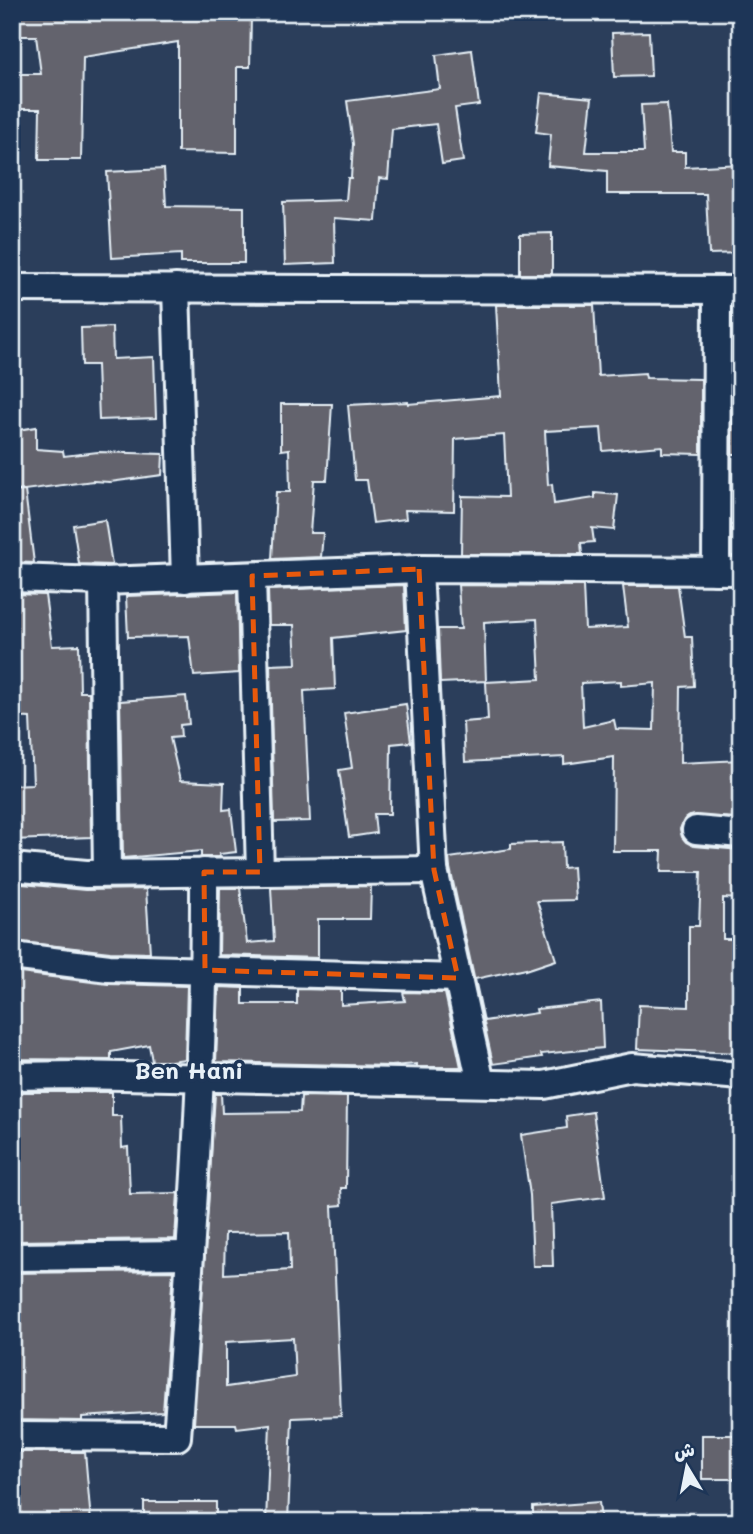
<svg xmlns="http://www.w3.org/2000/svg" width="753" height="1534" viewBox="0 0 753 1534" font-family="Mali,'Playpen Sans Arabic',sans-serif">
	<rect width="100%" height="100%" fill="#2b3e5b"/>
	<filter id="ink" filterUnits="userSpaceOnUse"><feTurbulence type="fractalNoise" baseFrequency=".0143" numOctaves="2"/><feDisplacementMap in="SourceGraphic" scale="14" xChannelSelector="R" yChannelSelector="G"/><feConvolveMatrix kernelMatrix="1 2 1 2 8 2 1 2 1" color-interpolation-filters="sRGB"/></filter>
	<g filter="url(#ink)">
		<g fill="#63646d" stroke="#e8f1f8" stroke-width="2" fill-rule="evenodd">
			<polygon points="12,12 97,12 97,17 126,12 222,12 222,14 251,15 250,67 237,67 237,153 178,152 178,42 83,57 81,160 39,160 40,109 12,109 12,74 41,74 36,36 12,36"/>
			<polygon points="649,32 651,76 614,77 612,33"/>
			<polygon points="472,50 479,105 455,108 463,161 442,164 436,124 392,129 388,179 379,178 376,221 334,218 335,263 285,265 283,202 346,200 348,178 351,178 353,144 347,101 440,89 436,55"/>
			<polygon points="541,93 592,98 586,152 644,152 641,105 667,104 671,152 685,152 685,167 741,164 741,253 709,254 706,194 607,194 607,171 548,166 551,134 536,132"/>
			<polygon points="164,169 166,206 244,207 244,263 181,263 181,254 112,258 107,172"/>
			<polygon points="552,233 552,274 520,274 520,234"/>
			<polygon points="496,305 594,305 598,376 645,373 646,378 701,379 701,454 662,453 662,446 603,451 601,428 545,431 548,485 552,484 554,504 595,498 595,493 618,495 614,530 592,528 594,542 581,543 582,554 461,554 462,496 507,497 504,435 455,439 454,511 405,510 406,519 373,523 367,480 355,480 348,405 408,402 408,404 501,396"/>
			<polygon points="112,327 113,359 154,357 156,418 99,420 97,365 82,365 81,328"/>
			<polygon points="732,380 741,381 741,454 732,454"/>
			<polygon points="281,404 332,404 327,480 314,480 310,533 323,533 321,557 272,559 276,492 290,492 289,449 281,450"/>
			<polygon points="36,427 36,449 63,451 64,456 98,452 163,454 162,475 110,482 93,481 17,491 12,456 12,431"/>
			<polygon points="25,491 34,563 12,562 12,492"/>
			<polygon points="105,520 112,565 79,564 73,525"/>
			<polygon points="404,585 406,630 333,638 335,689 304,691 310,821 274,822 270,665 296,664 294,625 269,625 268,590"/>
			<path d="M458,585L583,586L585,629L628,627L623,586H678L685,637H692L694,686L681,687L680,763L741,760V818L690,816L684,820L680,829L682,837L686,842L694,846L741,850V899L723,898V939H741V1053L637,1049L639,1005L689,1007V926H699L701,872H661L662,851H613L614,757L564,764V757L465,762L463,722L488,720L486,682L540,679L537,619L484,622L486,681L440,683L438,629H461ZM621,681V686L655,683L654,730L616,729L614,720L583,727L581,683Z"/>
			<polygon points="237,592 239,673 194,676 189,636 128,637 126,596"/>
			<polygon points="12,594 45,595 52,646 79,645 80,692 89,692 91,837 12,840 12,785 33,784 30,718 12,717"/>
			<polygon points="186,696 189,724 180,725 181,737 170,738 180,781 224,783 223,810 231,809 236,852 219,854 220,857 201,857 201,851 123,858 120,701"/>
			<polygon points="406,704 411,742 391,744 390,814 374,814 376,833 349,837 339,770 352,768 344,713"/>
			<polygon points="562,842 563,868 573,867 575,900 537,901 556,960 526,970 526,968 475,979 484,1021 537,1013 536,1009 601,1002 603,1048 541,1054 542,1057 493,1064 450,868 449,858 511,849 511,844"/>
			<polygon points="12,883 85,890 146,889 150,953 110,952 12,941"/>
			<polygon points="371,886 370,919 318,919 318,958 219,955 220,888 240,888 247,943 274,941 271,888"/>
			<polygon points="12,972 108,984 187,986 185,1059 171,1061 152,1061 149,1045 111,1052 111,1060 12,1059"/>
			<polygon points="219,987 243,988 243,1004 297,1004 297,989 341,990 341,1005 405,1001 403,992 445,993 461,1067 417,1067 417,1064 391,1066 216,1062"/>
			<polygon points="15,1092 112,1092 112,1116 121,1116 122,1148 128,1147 130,1194 178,1193 175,1239 12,1241"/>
			<path d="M215,1094H221L222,1113L300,1112L301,1096L347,1097L346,1188H341L342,1205L332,1206L341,1416L292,1418L288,1522H266L270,1424L237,1428L236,1424H194ZM289,1232L290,1270L224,1274L225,1233ZM293,1338L295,1377L226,1387V1342Z"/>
			<polygon points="593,1112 605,1197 551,1204 553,1266 533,1266 530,1195 521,1135 567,1128 566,1116"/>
			<polygon points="173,1271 163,1412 82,1417 82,1421 12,1420 12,1273"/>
			<rect x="702" y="1435" width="39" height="44"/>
			<polygon points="12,1452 85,1452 91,1522 12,1522"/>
			<rect x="144" y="1502" width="72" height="20"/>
			<polygon points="599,1502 601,1522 533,1522 533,1507"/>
		</g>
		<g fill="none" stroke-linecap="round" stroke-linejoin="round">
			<defs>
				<g id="street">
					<polyline points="12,288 741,290"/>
					<polyline points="176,288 185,579"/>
					<polyline points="419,569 434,870 481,1083"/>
					<polyline points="716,571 717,291"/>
					<polyline points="252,576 260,872"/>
					<polyline points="12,578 103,581 419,569 741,571"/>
					<polyline points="103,581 107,873"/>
					<polyline points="696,830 741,834"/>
					<polyline points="12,867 86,874 434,870"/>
					<polyline points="12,956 109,968 458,978"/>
					<polyline points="12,1076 75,1075 544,1085 632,1067 741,1076"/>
					<polyline points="12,1257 190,1255"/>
					<path d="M12,1436L177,1437C191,1249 205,1061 204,872"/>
				</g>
			</defs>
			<use href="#street" stroke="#e8f1f8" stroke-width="32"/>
			<use href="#street" stroke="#1d3557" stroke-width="26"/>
		</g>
	</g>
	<path fill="none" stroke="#e8590c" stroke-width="5" stroke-dasharray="14 9" stroke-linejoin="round" d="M419,569L434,870L458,978L205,970L204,872H260L252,576Z"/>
	<g text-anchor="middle" stroke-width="7" stroke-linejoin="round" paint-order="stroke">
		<g font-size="24" font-weight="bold" fill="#e8f1f8" stroke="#1d3557">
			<text x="189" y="1079">Ben Hani</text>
		</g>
	</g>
	<rect width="753" height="1534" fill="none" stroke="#1d3557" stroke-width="42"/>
	<rect x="21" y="21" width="711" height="1492" fill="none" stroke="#e8f1f8" stroke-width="2.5" filter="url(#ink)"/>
	<g transform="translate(687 1467) rotate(350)" stroke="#1d3557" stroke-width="5" paint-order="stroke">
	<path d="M0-5L12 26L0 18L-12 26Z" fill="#e8f1f8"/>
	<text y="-10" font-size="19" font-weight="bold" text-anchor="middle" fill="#e8f1f8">ش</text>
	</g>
</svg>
